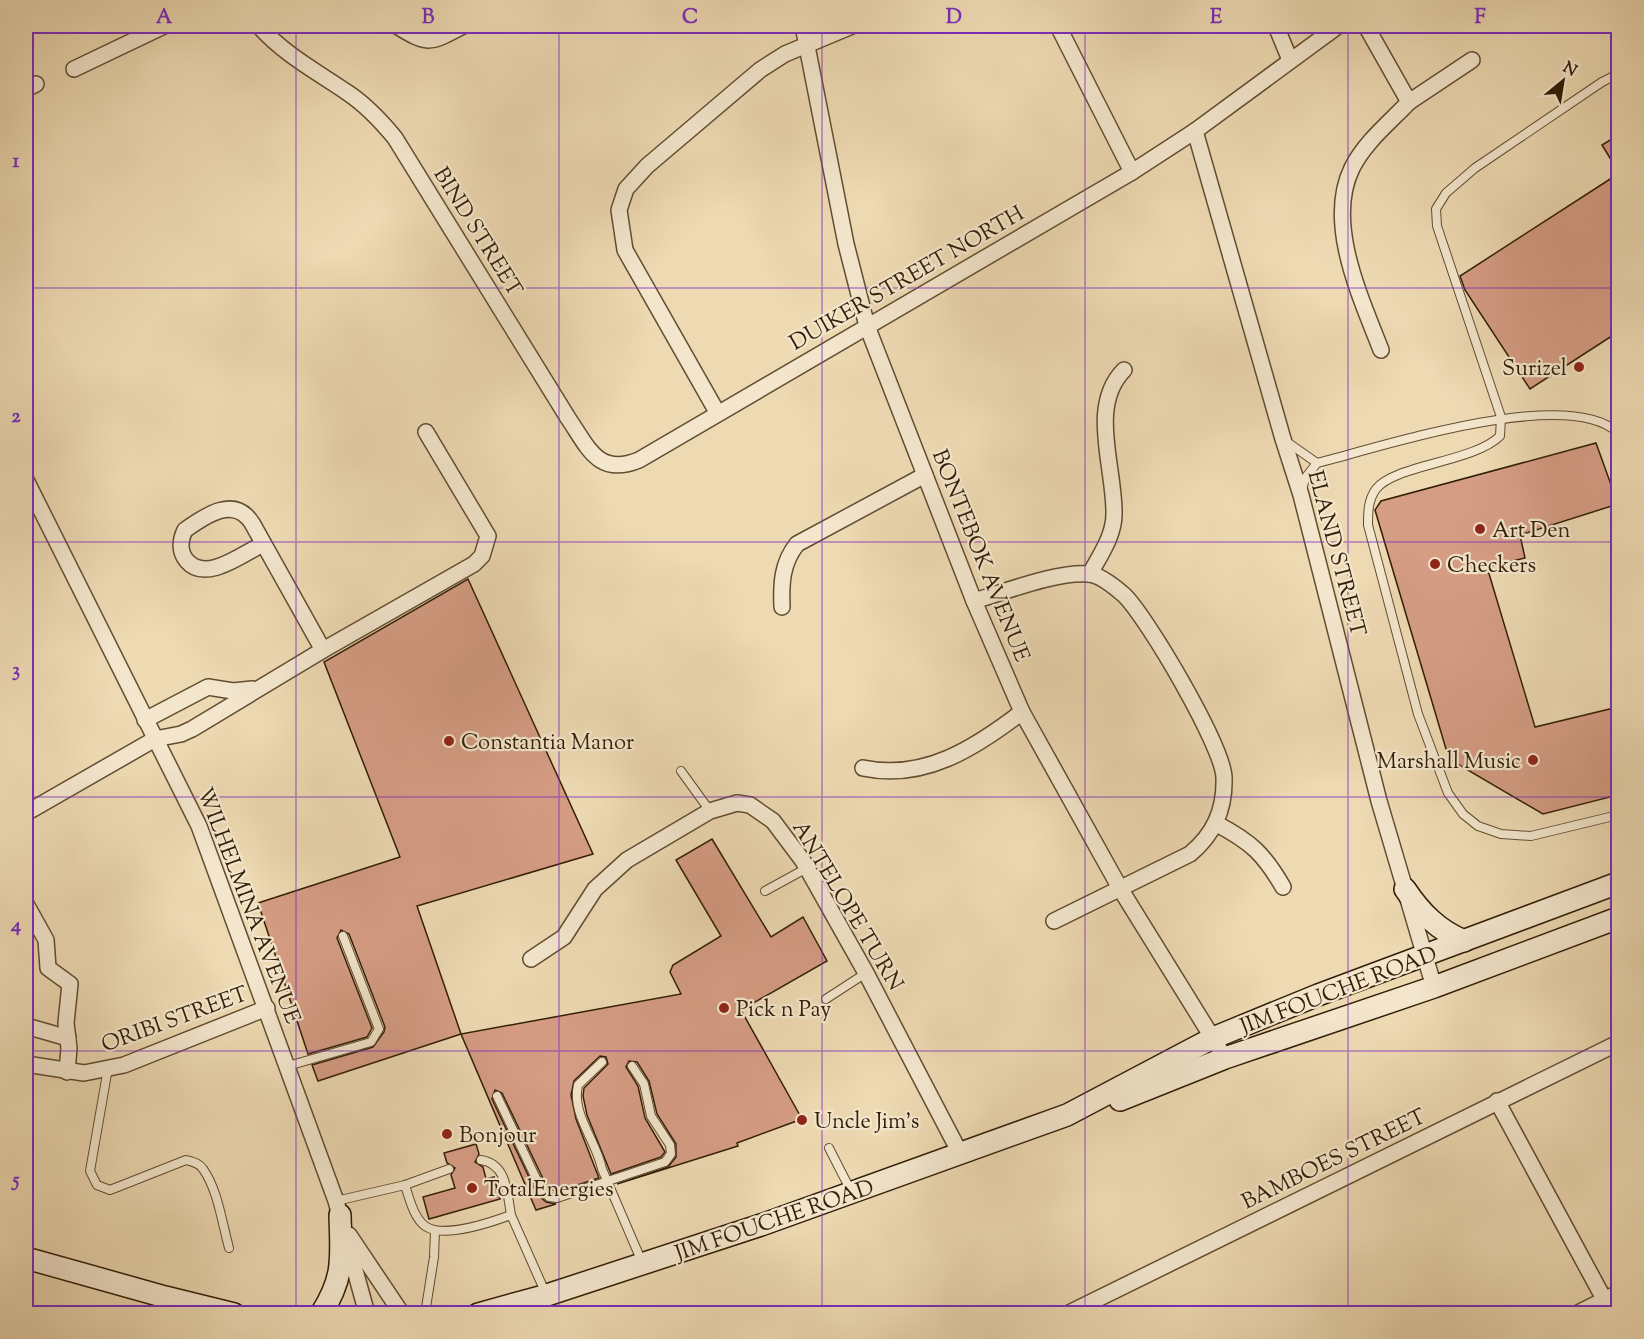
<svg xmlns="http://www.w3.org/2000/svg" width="1644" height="1339" viewBox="0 0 1644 1339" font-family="'Sorts Mill Goudy',serif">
	<rect width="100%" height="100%" fill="#edd9b2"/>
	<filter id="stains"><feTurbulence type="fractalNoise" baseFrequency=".00333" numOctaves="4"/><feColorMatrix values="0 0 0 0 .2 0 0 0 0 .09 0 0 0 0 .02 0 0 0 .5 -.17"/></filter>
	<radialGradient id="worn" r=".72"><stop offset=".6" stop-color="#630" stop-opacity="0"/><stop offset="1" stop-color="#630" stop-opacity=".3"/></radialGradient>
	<g fill="#d69d85" stroke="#321e06" stroke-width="1.5">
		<polygon points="1618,135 1618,171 1602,145"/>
		<polygon points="1618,174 1618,332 1530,389 1465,290 1460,276"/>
		<polygon points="1596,443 1618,504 1520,535 1525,558 1487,567 1535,727 1618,707 1618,795 1543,814 1449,759 1375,510 1381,501"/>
		<polygon points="468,579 593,854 417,906 461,1034 318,1081 312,1065 373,1047 384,1032 385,1027 349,934 341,930 337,938 372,1028 367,1037 308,1054 258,903 400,857 324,662"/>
		<polygon points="712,839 771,937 803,917 827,961 741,1010 802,1119 737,1143 738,1146 617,1184 668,1167 676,1157 676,1144 657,1114 649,1081 637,1062 629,1061 626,1067 638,1086 645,1118 665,1152 661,1157 611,1174 587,1115 583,1096 584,1088 608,1064 606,1057 600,1056 574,1081 571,1095 576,1119 599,1178 556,1192 547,1187 502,1093 495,1090 492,1099 537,1194 546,1202 556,1204 536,1210 461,1034 681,994 670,972 673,965 721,936 676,860"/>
		<polygon points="476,1144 479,1154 475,1162 483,1167 486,1179 494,1177 500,1199 429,1219 423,1197 455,1188 451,1175 455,1168 447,1163 444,1153"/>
	</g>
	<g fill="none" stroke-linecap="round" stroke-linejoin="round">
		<defs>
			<g id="lane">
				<path d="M1618,74L1602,82L1475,168L1446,193L1436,209L1437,226L1501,417L1500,436C1474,462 1394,465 1376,489C1368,500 1368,512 1368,525L1418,714L1448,793L1463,814L1478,826L1501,834L1531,836L1618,815"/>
				<polyline points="1287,442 1317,463"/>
				<path d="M1302,490L1305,478L1317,463C1381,447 1568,385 1618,433"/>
				<polyline points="681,771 710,811"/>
				<polyline points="765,891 807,868"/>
				<polyline points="826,999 866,973"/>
				<path d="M602,1062L578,1085C571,1114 597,1142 602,1169L642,1262"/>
				<polyline points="288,1066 371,1042 379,1029 343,936"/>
				<path d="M108,1068L90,1171L97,1185L110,1190L186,1160C193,1162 199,1163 203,1169C218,1190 222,1223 229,1248"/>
				<polyline points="497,1096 542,1191 549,1197 557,1198 665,1162 671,1154 670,1145 651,1116 644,1084 632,1066"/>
				<polyline points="829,1148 851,1191"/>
				<path d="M481,1160C507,1164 507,1192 511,1215"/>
				<polyline points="405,1185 449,1169"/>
				<path d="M336,1201L405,1185C409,1198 414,1218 425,1226C443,1239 492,1222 511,1215L546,1294"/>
				<polyline points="425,1314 434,1257 435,1231"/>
			</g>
			<g id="street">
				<path d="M259,26C285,55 316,71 348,93C366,105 381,121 395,138L568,418C588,447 598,477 639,460L1132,172L1195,131L1338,26"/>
				<path d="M397,26C429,46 430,43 463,26"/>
				<polyline points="803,26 846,244 867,326 974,601 1022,712 1121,890 1225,1058"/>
				<polyline points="1058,26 1132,172"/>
				<polyline points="1276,26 1290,60"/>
				<polyline points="1366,26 1409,102 1472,60"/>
				<polyline points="74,69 164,26"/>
				<polyline points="26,89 36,84"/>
				<polyline points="1195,131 1283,439 1301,495 1379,801 1434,987"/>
				<path d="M1381,350C1361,298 1325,223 1352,168C1365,142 1389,123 1409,102"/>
				<polyline points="717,412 625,250 619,210 626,189 647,166 760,70 785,54 852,26"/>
				<polyline points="26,480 199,826 336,1201 367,1314"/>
				<path d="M263,544C242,554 206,583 187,561C179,552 180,540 185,530C205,516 234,495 252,523L323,650"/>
				<path d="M1090,574C1100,555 1114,536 1114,514C1115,468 1088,406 1124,370"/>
				<path d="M974,601C1005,592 1057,571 1089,574C1100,575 1116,588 1124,595C1147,617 1224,748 1224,778C1225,810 1214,834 1190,854L1054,921"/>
				<path d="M782,607C781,583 782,563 797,544L925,475"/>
				<polyline points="145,720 208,687 233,691 252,689"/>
				<path d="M863,768C924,781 975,748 1022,712"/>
				<polyline points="26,813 155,739 181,734 192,729 323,650 474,564 482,556 488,536 426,432"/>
				<path d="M1217,824C1251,842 1264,854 1283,887"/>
				<polyline points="26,904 46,940 48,968 70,984 66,1023 69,1048 67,1072"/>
				<polyline points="531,959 564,937 595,889 627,860 710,811 737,803 750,805 773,821 803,861 866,973 961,1155"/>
				<polyline points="26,1026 68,1038"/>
				<polyline points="26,1064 84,1073 124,1065 267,1008"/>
				<polyline points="1497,1101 1604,1299"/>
				<polyline points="349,1235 402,1314"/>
				<polyline points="1067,1314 1618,1043"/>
				<polyline points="1576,1314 1618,1293"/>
			</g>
			<g id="secondary">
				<path d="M1405,889C1421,913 1438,930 1464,941"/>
				<polyline points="1120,1100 1225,1058 1434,987 1618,918"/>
				<polyline points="26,1258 165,1297 234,1314"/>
				<path d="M321,1314C345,1276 341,1258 340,1215"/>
				<polyline points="478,1314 547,1295 761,1225 1067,1115 1213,1038 1318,995 1618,883"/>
			</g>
		</defs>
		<use href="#lane" stroke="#614d31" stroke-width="10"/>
		<use href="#street" stroke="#614d31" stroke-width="18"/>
		<use href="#secondary" stroke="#321e06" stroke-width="24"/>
		<use href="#lane" stroke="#f3e6cd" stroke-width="8"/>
		<use href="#street" stroke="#f3e6cd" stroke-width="15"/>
		<use href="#secondary" stroke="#f3e6cd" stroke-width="21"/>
	</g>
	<path fill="none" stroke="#7b2cbf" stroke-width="1.5" stroke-opacity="0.55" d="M296,26V1314M559,26V1314M822,26V1314M1085,26V1314M1348,26V1314M26,288H1618M26,542H1618M26,797H1618M26,1051H1618"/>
	<g fill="#8f2418" stroke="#f3e6cd" stroke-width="2">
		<circle cx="1579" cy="367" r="6"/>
		<circle cx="1480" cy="529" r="6"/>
		<circle cx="1435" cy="564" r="6"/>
		<circle cx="449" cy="741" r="6"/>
		<circle cx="1533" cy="760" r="6"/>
		<circle cx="724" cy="1008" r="6"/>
		<circle cx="802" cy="1120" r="6"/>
		<circle cx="447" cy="1134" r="6"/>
		<circle cx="472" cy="1188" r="6"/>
	</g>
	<g text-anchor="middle" stroke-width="4.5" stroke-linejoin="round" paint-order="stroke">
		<g font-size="22" fill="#321e06" stroke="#f3e6cd">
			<text transform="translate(479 231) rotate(58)" y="8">BIND STREET</text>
			<text transform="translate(906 277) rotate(-30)" y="8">DUIKER STREET NORTH</text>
			<text transform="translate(1338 553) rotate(75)" y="8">ELAND STREET</text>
			<text transform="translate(982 555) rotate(68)" y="8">BONTEBOK AVENUE</text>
			<text transform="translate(250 905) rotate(69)" y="8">WILHELMINA AVENUE</text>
			<text transform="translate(849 905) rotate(59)" y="8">ANTELOPE TURN</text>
			<text transform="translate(1338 989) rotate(-21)" y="8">JIM FOUCHE ROAD</text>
			<text transform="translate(174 1018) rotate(-20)" y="8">ORIBI STREET</text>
			<text transform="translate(1333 1158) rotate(-26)" y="8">BAMBOES STREET</text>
			<text transform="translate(774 1219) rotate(-19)" y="8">JIM FOUCHE ROAD</text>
		</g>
		<g font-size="22" fill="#321e06" stroke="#f3e6cd" text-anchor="start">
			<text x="1567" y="375" text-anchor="end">Surizel</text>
			<text x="1492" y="537">Art Den</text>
			<text x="1447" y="572">Checkers</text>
			<text x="461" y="749">Constantia Manor</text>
			<text x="1521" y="768" text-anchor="end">Marshall Music</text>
			<text x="736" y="1016">Pick n Pay</text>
			<text x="814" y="1128">Uncle Jim's</text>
			<text x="459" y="1142">Bonjour</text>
			<text x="484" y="1196">TotalEnergies</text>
		</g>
	</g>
	<rect width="1644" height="1339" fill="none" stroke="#edd9b2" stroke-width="66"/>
	<g transform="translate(1563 81) rotate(30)" stroke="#f3e6cd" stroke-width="4.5" paint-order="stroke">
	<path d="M0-4.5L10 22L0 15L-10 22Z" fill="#321e06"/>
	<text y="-9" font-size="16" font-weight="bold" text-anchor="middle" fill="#321e06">N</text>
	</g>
	<rect x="33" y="33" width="1578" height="1273" fill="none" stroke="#7b2cbf" stroke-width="2"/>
	<g font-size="20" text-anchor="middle" font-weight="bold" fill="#7b2cbf">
		<text x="164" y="23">A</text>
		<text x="428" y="23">B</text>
		<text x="690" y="23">C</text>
		<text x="954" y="23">D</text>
		<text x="1216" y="23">E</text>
		<text x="1480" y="23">F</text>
		<text x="16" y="167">1</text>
		<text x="16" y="422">2</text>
		<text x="16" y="676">3</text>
		<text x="16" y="931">4</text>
		<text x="16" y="1186">5</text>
	</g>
	<rect width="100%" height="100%" filter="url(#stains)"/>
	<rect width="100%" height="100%" fill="url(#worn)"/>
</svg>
